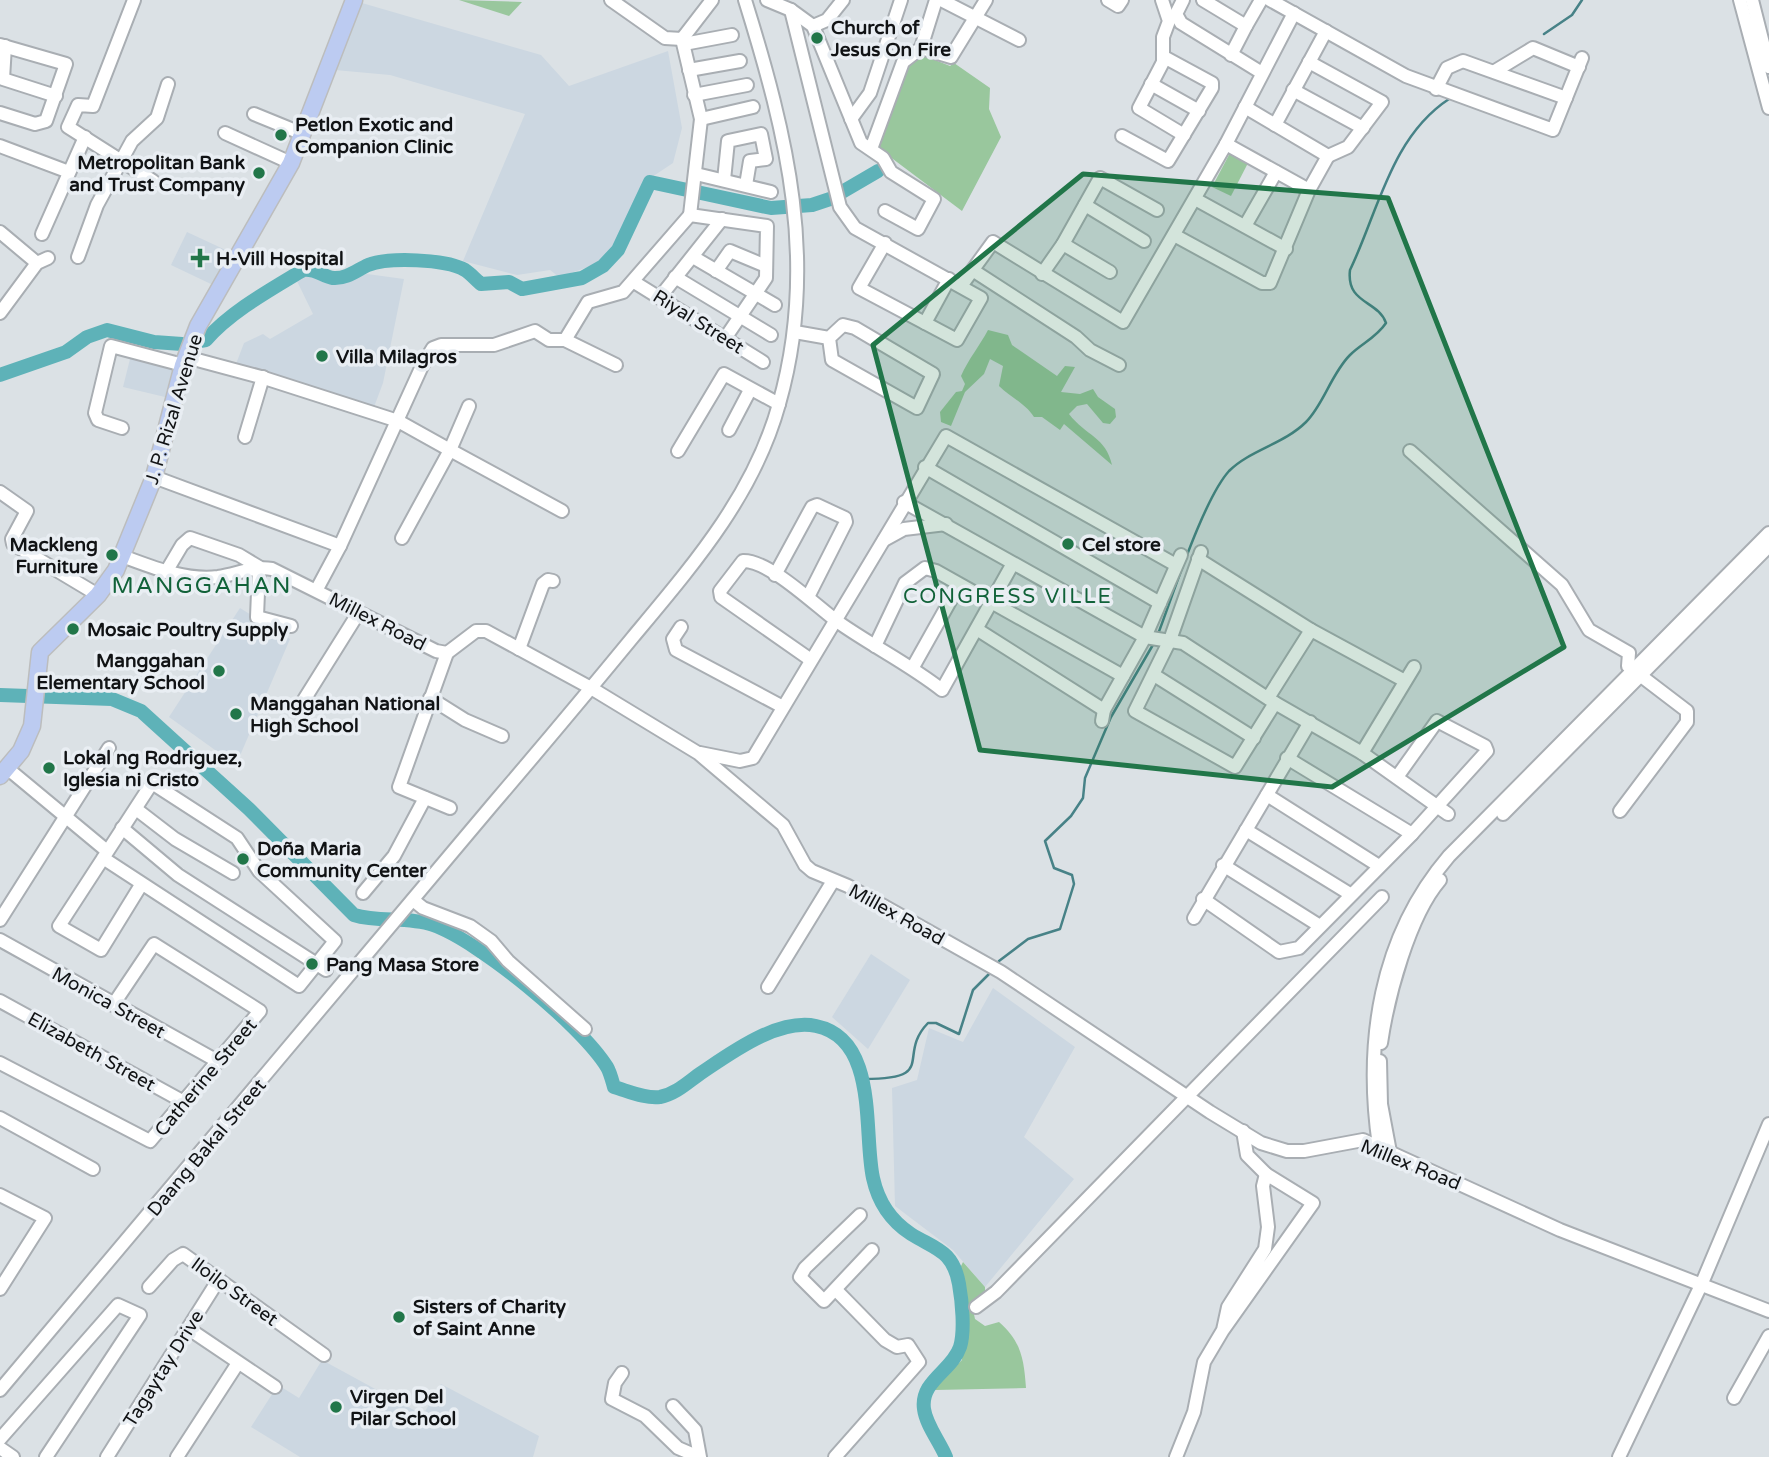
<svg xmlns="http://www.w3.org/2000/svg" width="1769" height="1457" viewBox="0 0 1769 1457" font-family="'Varela Round',sans-serif">
	<rect width="100%" height="100%" fill="#dbe1e5"/>
	<g fill="#ccd7e1">
		<polygon points="362,3 541,55 569,86 668,51 682,128 673,163 643,183 613,250 591,266 559,277 550,270 517,275 463,261 525,114 390,75 335,70"/>
		<polygon points="187,232 230,252 213,285 171,265"/>
		<polygon points="311,270 334,281 367,274 404,279 383,383 374,407 236,364 244,343 263,334 270,339 313,314 295,277"/>
		<polygon points="131,355 173,366 165,397 123,387"/>
		<polygon points="240,608 290,639 236,765 169,717"/>
		<polygon points="871,954 910,980 868,1049 832,1017"/>
		<polygon points="993,988 1075,1047 1024,1137 1074,1179 985,1287 953,1250 895,1206 892,1088 917,1080 929,1028 963,1042"/>
		<polygon points="322,1360 423,1415 441,1384 539,1436 533,1457 300,1457 251,1427 278,1385 299,1398"/>
	</g>
	<g fill="#99c79d">
		<polygon points="459,0 522,2 509,16"/>
		<polygon points="925,56 950,66 954,63 990,88 989,109 1001,137 962,211 873,144 906,64"/>
		<polygon points="1230,153 1248,163 1231,196 1212,187"/>
		<path d="M988,330L1008,335L1012,345L1057,376L1065,366L1075,367L1061,392L1080,394L1093,389L1098,397L1115,409L1116,417L1110,424L1103,423L1087,404L1077,406L1069,414C1086,436 1106,437 1112,465L1064,424L1060,430L1042,417H1034C1025,403 1011,398 999,386L1003,366L990,359L984,374L965,392L951,426L941,422L940,412L956,392L962,391L965,384L961,376C968,360 980,345 988,330Z"/>
		<path d="M963,1262L985,1287V1300L972,1305L975,1319L985,1326L999,1322C1021,1341 1024,1359 1026,1388L935,1390L937,1384L962,1360L964,1281L960,1268Z"/>
	</g>
	<g fill="none" stroke-linecap="round" stroke-linejoin="round">
		<g stroke="#478287" stroke-width="2.5">
			<polyline points="1544,34 1572,15 1582,0"/>
			<path d="M1158,634C1173,595 1203,500 1229,471C1250,450 1284,444 1306,422C1324,404 1331,374 1350,355C1362,343 1376,338 1386,323C1378,300 1346,304 1350,270C1378,212 1391,137 1449,99"/>
			<polyline points="999,961 1028,939 1060,929 1074,884 1072,875 1054,868 1045,841 1071,816 1083,798 1085,778 1111,717 1154,643"/>
			<path d="M864,1079C939,1079 896,1056 928,1023H936L959,1034L973,990L990,973"/>
		</g>
		<g stroke="#5eb2b8" stroke-width="14">
			<path d="M200,341L206,340C230,312 270,290 303,270C315,268 322,276 333,278C347,279 357,270 368,265C389,257 445,259 465,270C470,273 476,280 481,284L509,282L522,289L582,278L603,266L618,250L650,182L771,208L812,205L830,199L878,171"/>
			<polyline points="0,375 66,352 87,337 107,330 154,342 182,344"/>
			<path d="M0,695L112,699L141,711L249,809L354,915C379,923 407,916 433,925C479,941 581,1025 607,1067C610,1072 612,1080 614,1087C628,1091 646,1099 660,1097C676,1094 688,1082 701,1073C731,1053 778,1018 816,1026C879,1039 863,1133 873,1178C878,1201 891,1221 911,1234C935,1249 953,1250 959,1284C962,1301 965,1331 960,1347C952,1371 920,1381 924,1409C926,1425 940,1442 946,1457"/>
		</g>
		<defs>
			<g id="minor">
				<polyline points="134,0 93,106 78,105 68,127 153,181"/>
				<polyline points="611,0 665,38 682,39"/>
				<polyline points="767,0 791,10 813,26"/>
				<polyline points="941,0 1019,40"/>
				<polyline points="1108,0 1118,6 1122,0"/>
				<polyline points="1162,0 1169,21 1163,37 1163,62 1139,108 1184,135"/>
				<polyline points="1183,0 1176,14 1181,23 1262,73"/>
				<polyline points="1203,0 1246,26 1261,0"/>
				<polyline points="1270,0 1406,76 1553,130 1582,58"/>
				<polyline points="1740,0 1769,108"/>
				<polyline points="1752,0 1769,67"/>
				<polyline points="791,10 840,207 855,228 981,298 957,340 859,288 885,243"/>
				<polyline points="813,26 861,143 883,158 891,172 934,199 918,229 885,211"/>
				<polyline points="813,26 827,20 843,0"/>
				<polyline points="682,39 701,119 690,215"/>
				<polyline points="682,39 712,0"/>
				<polyline points="684,44 732,35"/>
				<polyline points="0,45 66,64 46,121 35,124 0,113"/>
				<polyline points="5,46 3,79 56,96"/>
				<polyline points="921,48 936,0"/>
				<polyline points="1231,55 1246,26"/>
				<polyline points="689,70 740,61"/>
				<polyline points="1495,71 1533,48 1579,67"/>
				<polyline points="1151,84 1199,111"/>
				<polyline points="1436,89 1447,68 1463,61 1566,98"/>
				<polyline points="1293,90 1363,128"/>
				<polyline points="694,95 747,85"/>
				<polyline points="1245,107 1328,156 1348,147 1382,102 1309,62"/>
				<polyline points="254,114 303,134"/>
				<polyline points="701,119 753,107"/>
				<polyline points="851,119 870,93 901,0"/>
				<polyline points="1275,125 1326,31"/>
				<polyline points="225,133 291,163"/>
				<polyline points="1122,136 1168,161 1212,88 1212,83 1164,57"/>
				<polyline points="1226,144 1309,190"/>
				<polyline points="0,146 69,172"/>
				<polyline points="871,149 903,62 921,48 951,57 986,0"/>
				<polyline points="696,174 771,192"/>
				<polyline points="724,180 728,141 761,134 766,159 750,161 746,185"/>
				<polyline points="1195,199 1286,249"/>
				<polyline points="1085,205 1144,241"/>
				<polyline points="690,215 767,226 766,278 726,337"/>
				<polyline points="1245,226 1276,172"/>
				<polyline points="0,232 37,263"/>
				<polyline points="42,234 85,137"/>
				<polyline points="1174,235 1262,283 1270,283 1309,190 1328,156"/>
				<polyline points="1063,244 1110,272"/>
				<polyline points="78,257 97,205 132,141 157,118 168,84"/>
				<polyline points="693,257 775,305"/>
				<polyline points="716,271 730,251 766,266"/>
				<polyline points="974,271 1076,337 1090,350 1119,365"/>
				<polyline points="1042,274 1063,244 1100,178 1157,210"/>
				<polyline points="675,277 771,335"/>
				<polyline points="634,282 763,362"/>
				<polyline points="961,286 993,242 1123,322 1226,144 1294,13"/>
				<polyline points="660,297 722,219"/>
				<polyline points="0,313 37,263 48,258"/>
				<polyline points="925,323 949,279"/>
				<polyline points="795,332 829,338 843,325 855,328 933,374 917,408 832,360 829,338"/>
				<polyline points="565,340 616,365"/>
				<polyline points="186,357 261,377 398,421 450,450 469,406"/>
				<polyline points="122,428 98,420 95,413 111,346 183,365"/>
				<polyline points="729,430 750,390"/>
				<polyline points="245,437 263,377"/>
				<polyline points="678,451 724,374 779,404"/>
				<polyline points="1410,451 1562,585 1589,630 1629,653 1628,666 1687,711 1687,722 1620,811"/>
				<polyline points="925,467 1160,603"/>
				<polyline points="154,477 340,546"/>
				<polyline points="0,492 27,511 12,539 13,544 98,595"/>
				<polyline points="904,502 1145,637 1183,643 1275,703 1362,753 1448,814"/>
				<polyline points="402,538 450,450 562,511"/>
				<polyline points="884,540 904,529 946,524"/>
				<polyline points="1201,552 1170,640 1135,711 1235,767 1275,703"/>
				<path d="M122,556C152,567 185,581 218,577C238,574 253,566 272,569L436,651L447,653L476,631H486L591,688L698,753L783,825L805,865L812,871L848,886L1001,972L1210,1112L1261,1143L1287,1151H1304L1363,1140L1560,1230L1769,1311"/>
				<polyline points="1198,559 1311,630 1405,681"/>
				<polyline points="166,572 182,545 190,538 239,555 259,567 257,617 291,626"/>
				<polyline points="775,575 812,507 817,505 845,518 846,522 808,597"/>
				<polyline points="317,589 340,546 422,366 433,348 441,345 494,345 535,331 549,340 565,340 588,302 623,292 690,215"/>
				<polyline points="681,627 673,639 676,650 783,707"/>
				<polyline points="978,630 1104,710"/>
				<polyline points="875,646 905,583 925,568 936,571 1123,676"/>
				<polyline points="519,649 543,584 548,580 553,581"/>
				<polyline points="447,653 399,787 450,808"/>
				<path d="M811,660L721,597L720,591L743,561C769,560 816,606 838,622C872,646 909,664 942,690L1012,565"/>
				<polyline points="913,667 959,585"/>
				<polyline points="1154,675 1254,738"/>
				<polyline points="430,698 465,720 502,736"/>
				<polyline points="1268,698 1311,630"/>
				<polyline points="297,711 359,612"/>
				<polyline points="1102,721 1104,710 1145,637 1181,555"/>
				<polyline points="700,753 740,761 753,758 946,436 1176,565"/>
				<polyline points="1362,753 1414,667"/>
				<polyline points="1287,758 1412,834"/>
				<polyline points="7,768 107,851"/>
				<polyline points="1267,795 1379,866"/>
				<polyline points="136,809 175,839 233,873"/>
				<polyline points="1503,814 1769,546"/>
				<polyline points="122,828 178,875 326,970"/>
				<polyline points="1246,830 1350,894"/>
				<polyline points="103,858 299,986 335,941 259,871 237,838 152,783 59,926 101,950 141,885"/>
				<polyline points="1223,865 1320,926"/>
				<polyline points="363,893 394,856 425,798"/>
				<polyline points="1203,899 1279,952 1299,948 1412,834 1487,751 1485,746 1437,721 1397,777"/>
				<polyline points="413,900 423,908 470,926 491,941 508,961 585,1029"/>
				<polyline points="1194,918 1310,722"/>
				<polyline points="0,920 109,748"/>
				<polyline points="0,940 219,1062"/>
				<polyline points="768,987 833,881"/>
				<polyline points="0,1001 184,1102"/>
				<path d="M1381,1043C1388,996 1409,916 1440,880"/>
				<polyline points="1380,1061 1381,1104 1390,1152"/>
				<polyline points="0,1063 150,1141 260,1011 154,944 113,1005"/>
				<polyline points="0,1118 93,1169"/>
				<polyline points="1243,1131 1247,1155 1266,1174"/>
				<path d="M1379,1146C1364,1043 1379,938 1449,856L1769,533"/>
				<polyline points="0,1195 45,1218 0,1289"/>
				<polyline points="860,1215 805,1268 800,1277 824,1301 872,1250"/>
				<polyline points="149,1287 173,1260 183,1254 324,1355"/>
				<polyline points="976,1307 996,1292 1382,897"/>
				<polyline points="189,1329 275,1387"/>
				<polyline points="622,1373 615,1383 612,1399 645,1416 678,1448 699,1457"/>
				<path d="M0,1390C165,1196 329,1000 493,804C540,749 587,693 633,637C693,565 754,495 779,404C819,264 787,135 745,0"/>
				<polyline points="1734,1398 1769,1336"/>
				<polyline points="673,1406 695,1430 700,1457"/>
				<polyline points="0,1439 118,1305 140,1315 46,1457"/>
				<polyline points="0,1448 13,1457"/>
				<polyline points="107,1457 219,1279"/>
				<polyline points="177,1457 238,1363"/>
				<polyline points="835,1457 919,1362 908,1345 897,1347 885,1340 836,1290"/>
				<polyline points="1176,1457 1194,1412 1204,1362 1223,1330 1228,1307 1265,1249 1268,1227 1263,1186 1266,1174 1313,1203 1223,1330"/>
				<polyline points="1619,1457 1702,1283 1769,1124"/>
			</g>
			<polyline id="major" points="0,776 21,751 32,726 40,652 98,595 116,570 154,477 183,365 198,326 291,163 354,0"/>
		</defs>
		<use href="#minor" stroke="#a9aeb3" stroke-width="16"/>
		<use href="#major" stroke="#bcbdbd" stroke-width="19"/>
		<use href="#minor" stroke="#fff" stroke-width="12"/>
		<use href="#major" stroke="#bccbf1" stroke-width="16"/>
	</g>
	<path fill="#217649" fill-opacity="0.2" stroke="#217649" stroke-width="5" stroke-linejoin="round" d="M1083,174L1388,198L1564,647L1332,787L980,750L873,345Z"/>
	<g fill="#217649" stroke="#e9eef3" stroke-width="2.5">
		<circle cx="817" cy="38" r="7"/>
		<circle cx="281" cy="135" r="7"/>
		<circle cx="259" cy="173" r="7"/>
		<path d="M196.5 247.5h7v7h7v7h-7v7h-7v-7h-7v-7h7z"/>
		<circle cx="322" cy="356" r="7"/>
		<circle cx="1068" cy="544" r="7"/>
		<circle cx="112" cy="555" r="7"/>
		<circle cx="73" cy="629" r="7"/>
		<circle cx="219" cy="671" r="7"/>
		<circle cx="236" cy="714" r="7"/>
		<circle cx="49" cy="768" r="7"/>
		<circle cx="243" cy="859" r="7"/>
		<circle cx="312" cy="964" r="7"/>
		<circle cx="399" cy="1317" r="7"/>
		<circle cx="336" cy="1407" r="7"/>
	</g>
	<g text-anchor="middle" stroke-width="7" stroke-linejoin="round" paint-order="stroke">
		<g font-size="19" font-weight="bold" fill="#111315" stroke="#e9eef3" text-anchor="start">
			<text x="831" y="34">Church of<tspan x="831" dy="22">Jesus On Fire</tspan></text>
			<text x="295" y="131">Petlon Exotic and<tspan x="295" dy="22">Companion Clinic</tspan></text>
			<text x="245" y="169" text-anchor="end">Metropolitan Bank<tspan x="245" dy="22">and Trust Company</tspan></text>
			<text x="216" y="265">H-Vill Hospital</text>
			<text x="336" y="363">Villa Milagros</text>
			<text x="98" y="551" text-anchor="end">Mackleng<tspan x="98" dy="22">Furniture</tspan></text>
			<text x="1082" y="551">Cel store</text>
			<text x="87" y="636">Mosaic Poultry Supply</text>
			<text x="205" y="667" text-anchor="end">Manggahan<tspan x="205" dy="22">Elementary School</tspan></text>
			<text x="250" y="710">Manggahan National<tspan x="250" dy="22">High School</tspan></text>
			<text x="63" y="764">Lokal ng Rodriguez,<tspan x="63" dy="22">Iglesia ni Cristo</tspan></text>
			<text x="257" y="855">Doña Maria<tspan x="257" dy="22">Community Center</tspan></text>
			<text x="326" y="971">Pang Masa Store</text>
			<text x="413" y="1313">Sisters of Charity<tspan x="413" dy="22">of Saint Anne</tspan></text>
			<text x="350" y="1403">Virgen Del<tspan x="350" dy="22">Pilar School</tspan></text>
		</g>
		<g font-size="19" fill="#111315" stroke="#e9eef3">
			<text transform="translate(699 321) rotate(32)" y="7">Riyal Street</text>
			<text transform="translate(173 409) rotate(-73)" y="7">J. P. Rizal Avenue</text>
			<text transform="translate(378 621) rotate(27)" y="7">Millex Road</text>
			<text transform="translate(897 914) rotate(29)" y="7">Millex Road</text>
			<text transform="translate(109 1002) rotate(29)" y="7">Monica Street</text>
			<text transform="translate(92 1051) rotate(29)" y="7">Elizabeth Street</text>
			<text transform="translate(205 1077) rotate(-50)" y="7">Catherine Street</text>
			<text transform="translate(206 1147) rotate(-50)" y="7">Daang Bakal Street</text>
			<text transform="translate(1411 1164) rotate(22)" y="7">Millex Road</text>
			<text transform="translate(235 1291) rotate(36)" y="7">Iloilo Street</text>
			<text transform="translate(163 1368) rotate(-58)" y="7">Tagaytay Drive</text>
		</g>
		<g font-size="21" letter-spacing="2" fill="#116239" stroke="#e9eef3">
			<text x="1008" y="603">CONGRESS VILLE</text>
		</g>
		<g font-size="23" letter-spacing="2" fill="#116239" stroke="#e9eef3">
			<text x="202" y="593">MANGGAHAN</text>
		</g>
	</g>
</svg>
